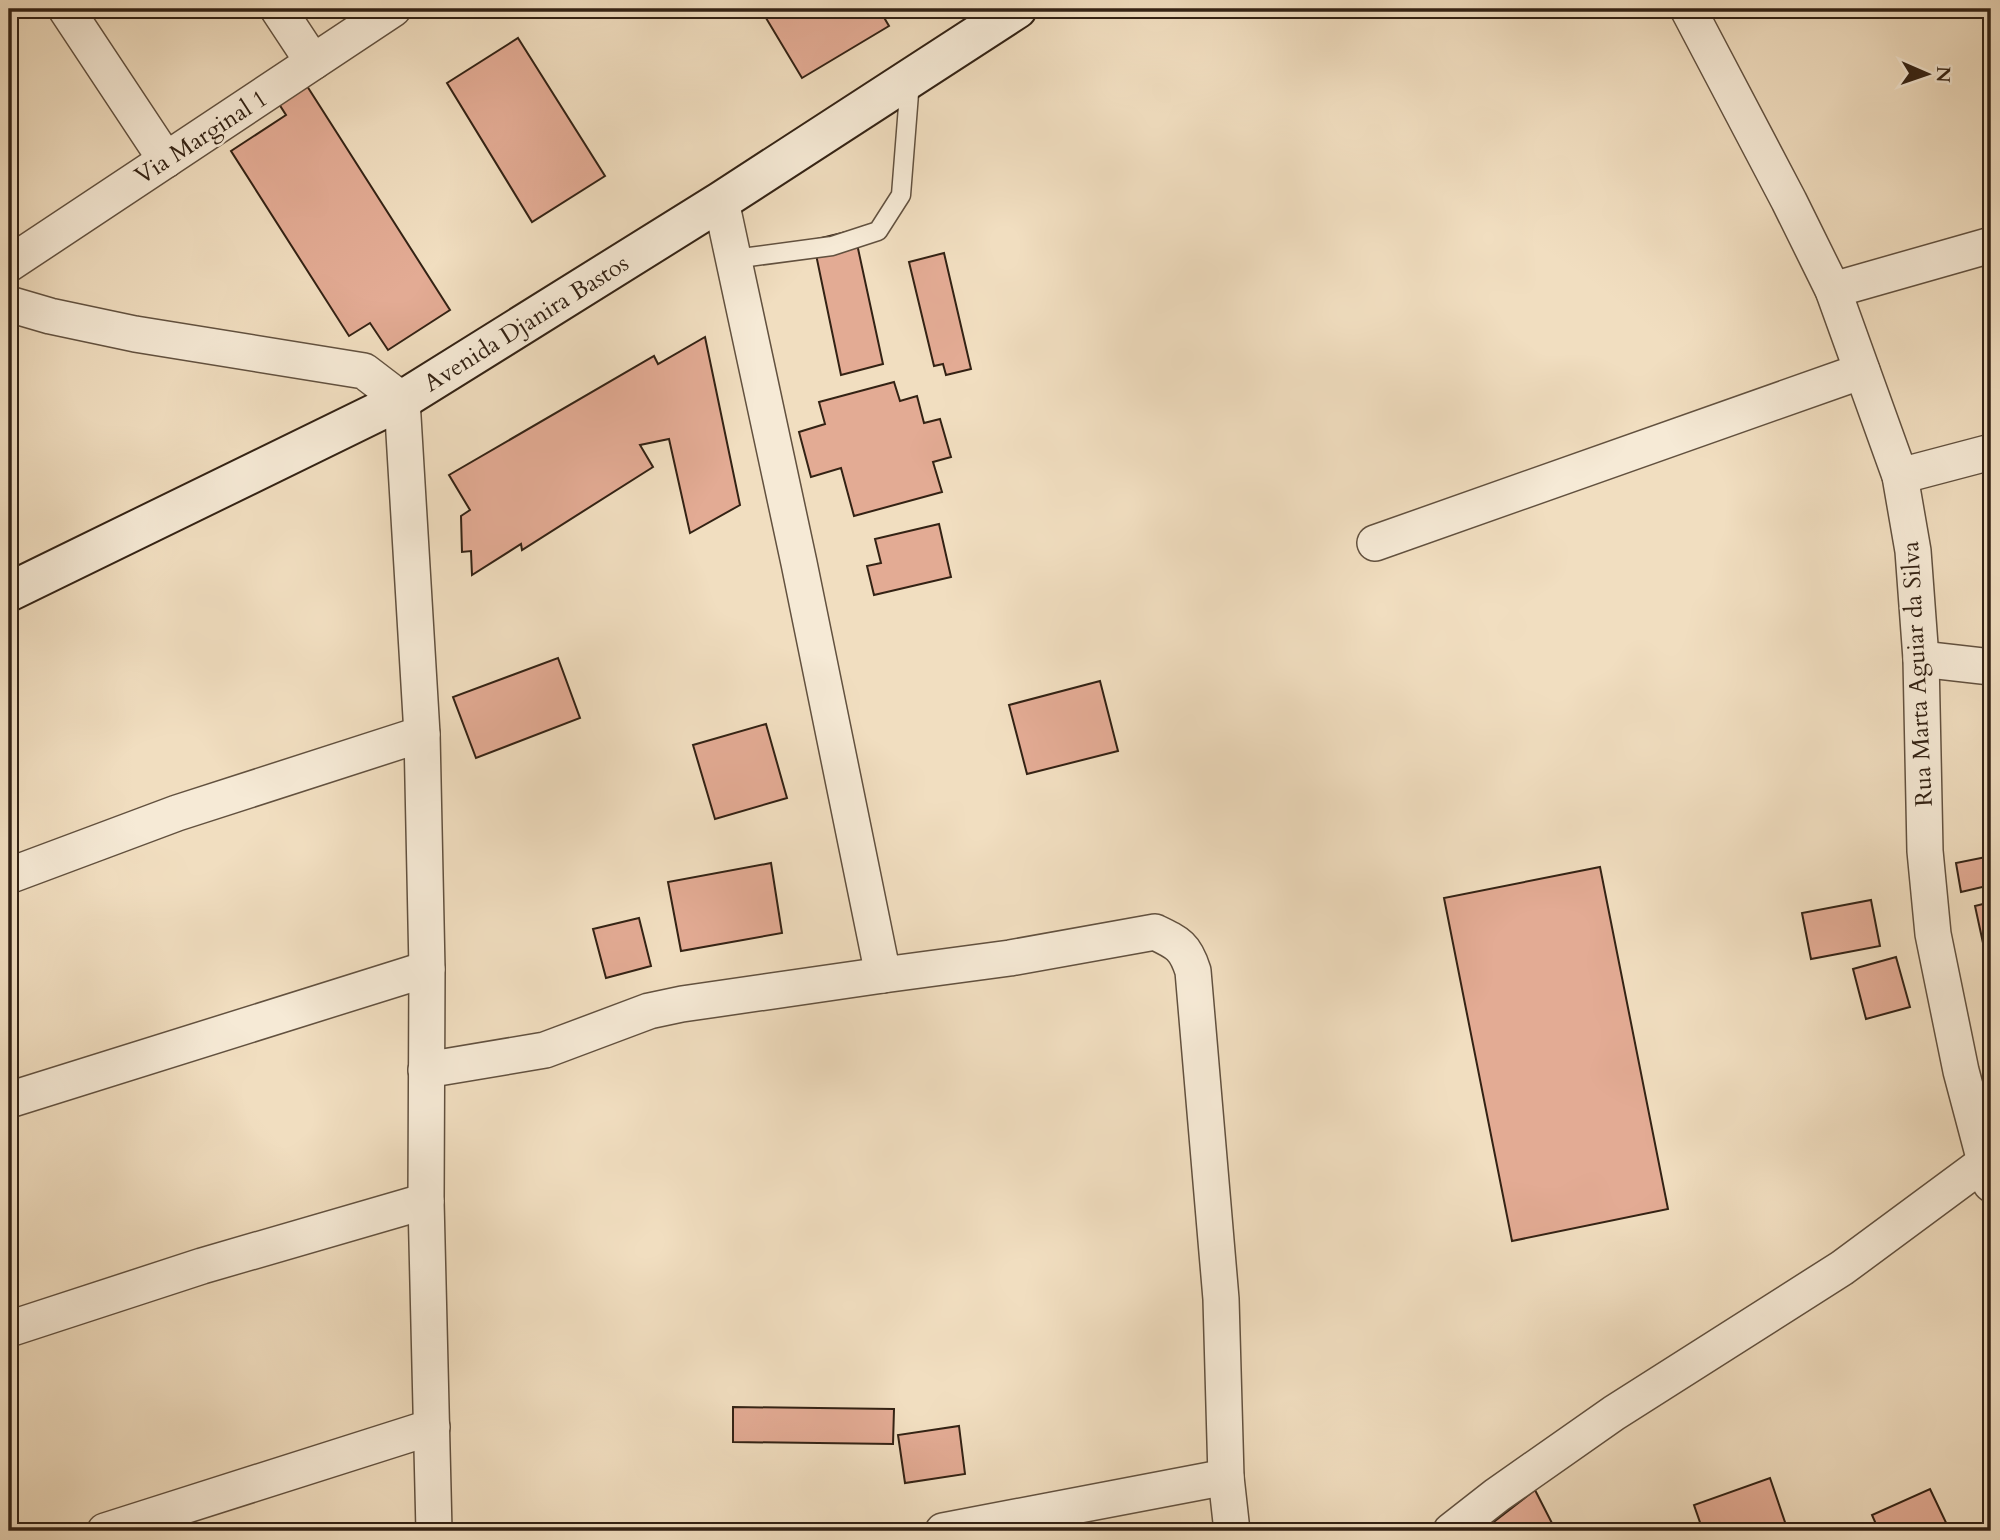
<svg xmlns="http://www.w3.org/2000/svg" width="2000" height="1540" viewBox="0 0 2000 1540" font-family="Cardo,serif">
	<rect width="100%" height="100%" fill="#f1dec0"/>
	<filter id="stains"><feTurbulence type="fractalNoise" baseFrequency=".00286" numOctaves="4"/><feColorMatrix values="0 0 0 0 .2 0 0 0 0 .09 0 0 0 0 .02 0 0 0 .5 -.17"/></filter>
	<radialGradient id="worn" r=".72"><stop offset=".6" stop-color="#630" stop-opacity="0"/><stop offset="1" stop-color="#630" stop-opacity=".3"/></radialGradient>
	<g fill="#e3ab94" stroke="#332214" stroke-width="2">
		<polygon points="770,9 879,9 889,26 802,78 763,13"/>
		<polygon points="518,38 605,176 532,222 447,83"/>
		<polygon points="307,86 450,310 388,350 370,323 349,336 231,151 286,115 279,104"/>
		<polygon points="854,230 883,364 841,375 813,240"/>
		<polygon points="944,253 971,369 946,375 943,364 934,366 909,262"/>
		<polygon points="705,337 740,505 690,533 669,439 640,445 653,467 522,550 521,544 472,575 471,551 462,552 461,516 470,510 449,475 654,356 658,364"/>
		<polygon points="894,382 900,401 917,396 924,423 940,419 951,457 933,462 942,492 854,516 841,468 811,477 799,432 825,424 819,402"/>
		<polygon points="939,524 951,577 874,595 867,566 881,563 875,539"/>
		<polygon points="558,658 580,718 476,758 453,697"/>
		<polygon points="1100,681 1118,751 1027,774 1009,705"/>
		<polygon points="766,724 787,798 715,819 693,745"/>
		<polygon points="1991,856 1991,885 1961,892 1956,863"/>
		<polygon points="771,863 782,933 681,951 668,882"/>
		<polygon points="1600,867 1668,1209 1512,1241 1444,898"/>
		<polygon points="1871,900 1880,946 1811,959 1802,913"/>
		<polygon points="1991,902 1991,980 1975,906"/>
		<polygon points="639,918 651,966 606,978 593,929"/>
		<polygon points="1896,957 1910,1007 1866,1019 1853,969"/>
		<polygon points="733,1407 894,1409 893,1444 733,1442"/>
		<polygon points="959,1426 965,1474 905,1483 898,1435"/>
		<polygon points="1770,1478 1788,1531 1703,1531 1694,1505"/>
		<polygon points="1930,1489 1950,1531 1879,1531 1872,1515"/>
		<polygon points="1535,1490 1556,1531 1482,1531"/>
	</g>
	<g fill="none" stroke-linecap="round" stroke-linejoin="round">
		<defs>
			<polyline id="lane" points="734,259 832,246 878,231 901,195 910,81"/>
			<g id="street">
				<polyline points="66,9 166,160"/>
				<polyline points="278,9 313,62"/>
				<polyline points="1688,9 1789,201 1833,290 1900,476 1913,551 1921,659 1925,851 1933,934 1961,1071 1991,1184"/>
				<path d="M721,201L799,563L883,975L1010,958L1155,932C1178,943 1185,946 1193,971L1221,1299L1226,1477L1232,1531"/>
				<polyline points="9,264 393,9"/>
				<polyline points="1833,290 1991,245"/>
				<polyline points="9,304 50,316 135,334 364,371 402,400 422,734 427,969 426,1201 434,1531"/>
				<polyline points="1900,476 1991,452"/>
				<polyline points="1375,543 1862,371"/>
				<polyline points="1921,659 1991,667"/>
				<polyline points="11,875 177,813 422,734"/>
				<polyline points="426,1070 545,1050 649,1011 682,1004 883,975"/>
				<polyline points="9,1100 427,969"/>
				<polyline points="9,1329 202,1266 426,1201"/>
				<polyline points="105,1531 432,1427"/>
				<polyline points="943,1531 1226,1477"/>
				<polyline points="1451,1531 1497,1495 1614,1413 1842,1268 1984,1163"/>
			</g>
			<polyline id="secondary" points="9,592 402,400 721,201 1017,9"/>
		</defs>
		<use href="#lane" stroke="#62513f" stroke-width="21"/>
		<use href="#street" stroke="#62513f" stroke-width="38"/>
		<use href="#secondary" stroke="#332214" stroke-width="42"/>
		<use href="#lane" stroke="#f6ead6" stroke-width="18"/>
		<use href="#street" stroke="#f6ead6" stroke-width="35"/>
		<use href="#secondary" stroke="#f6ead6" stroke-width="38"/>
	</g>
	<g text-anchor="middle" stroke-width="5" stroke-linejoin="round" paint-order="stroke">
		<g font-size="24" fill="#332214" stroke="#f6ead6">
			<text transform="translate(201 137) rotate(-33)" y="8">Via Marginal 1</text>
			<text transform="translate(526 323) rotate(-32)" y="8">Avenida Djanira Bastos</text>
			<text transform="translate(1917 674) rotate(-93)" y="8">Rua Marta Aguiar da Silva</text>
		</g>
	</g>
	<rect width="2000" height="1540" fill="none" stroke="#f1dec0" stroke-width="35"/>
	<rect x="10" y="10" width="1979" height="1519" fill="none" stroke="#332214" stroke-width="3.5"/>
	<rect x="18" y="18" width="1965" height="1505" fill="none" stroke="#332214" stroke-width="2"/>
	<g transform="translate(1927 74) rotate(92)" stroke="#f6ead6" stroke-width="5" paint-order="stroke">
	<path d="M0-5L12 26L0 18L-12 26Z" fill="#332214"/>
	<text y="-10" font-size="19" font-weight="bold" text-anchor="middle" fill="#332214">N</text>
	</g>
	<rect width="100%" height="100%" filter="url(#stains)"/>
	<rect width="100%" height="100%" fill="url(#worn)"/>
</svg>
